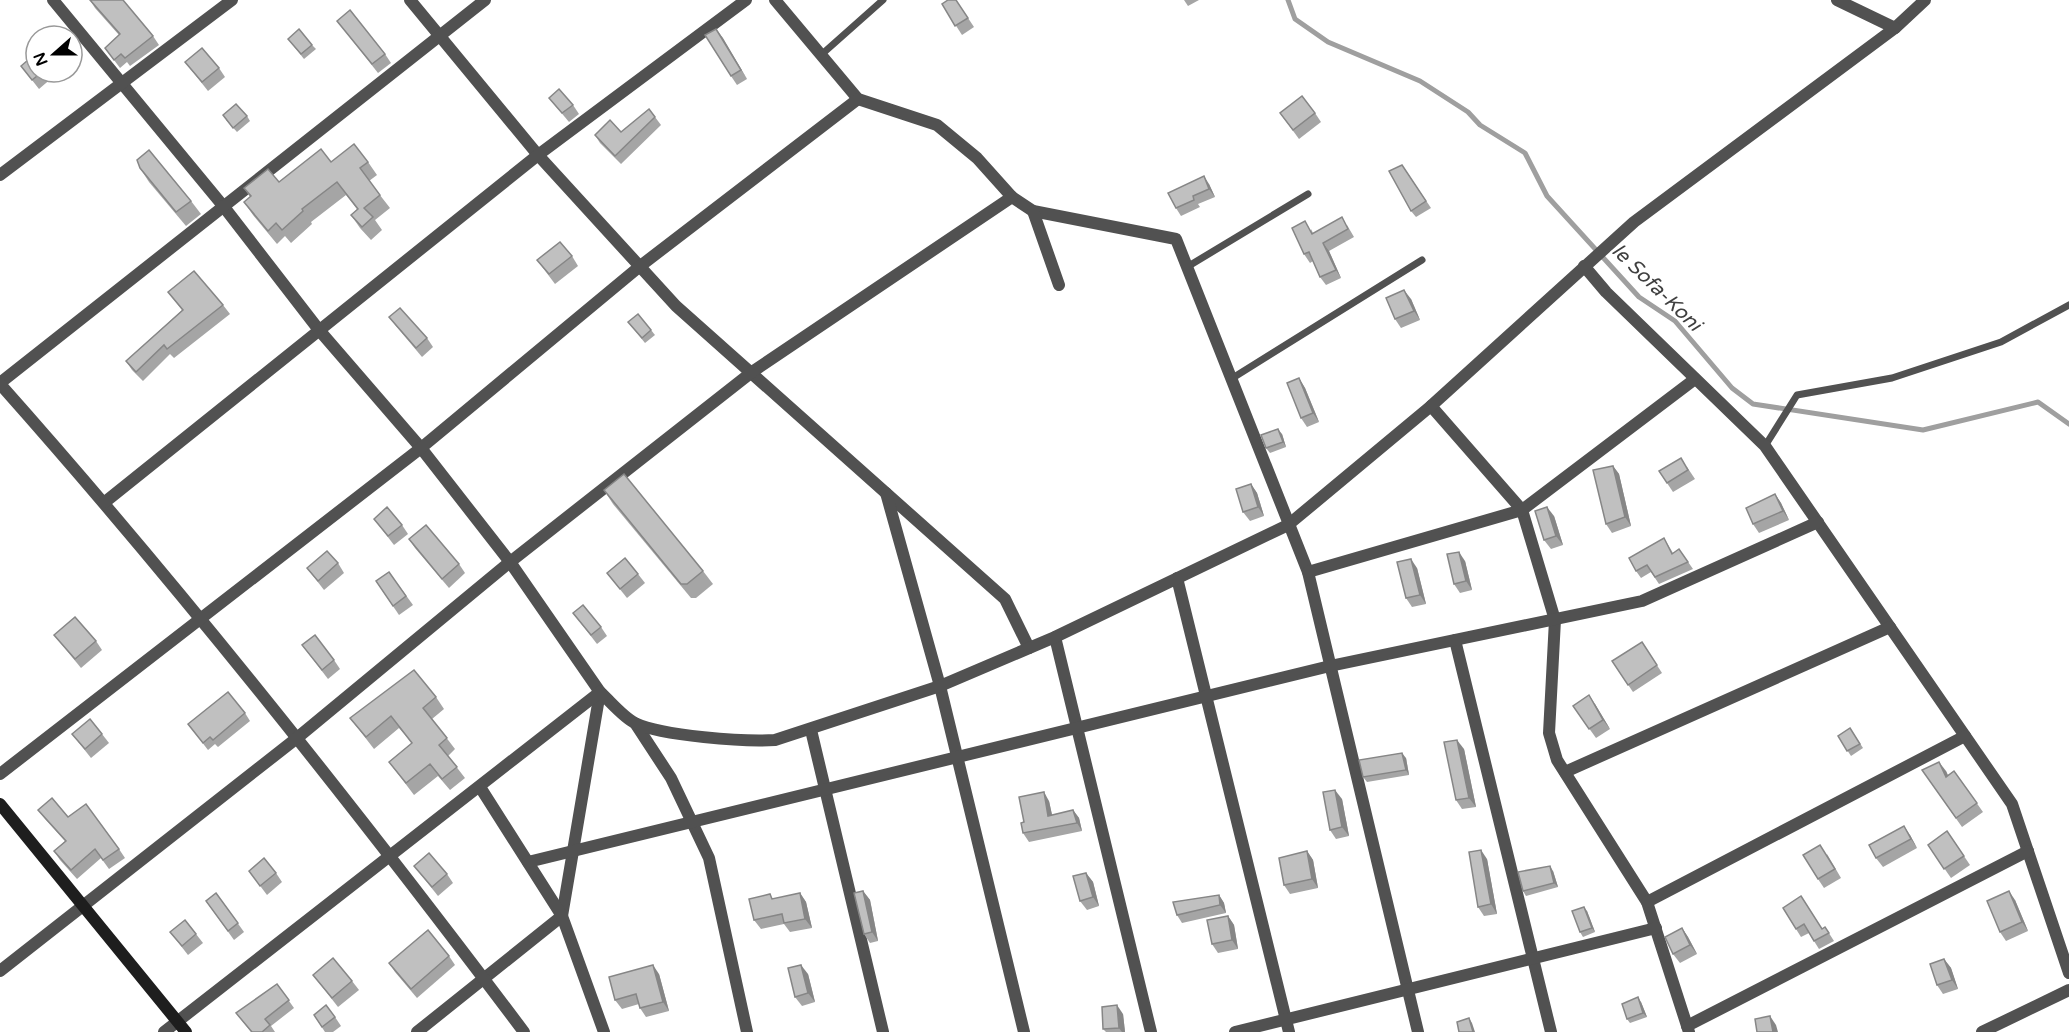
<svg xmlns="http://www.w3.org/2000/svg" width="2069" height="1032" viewBox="0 0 2069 1032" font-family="'Varela Round',sans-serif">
	<rect width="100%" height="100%" fill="#fff"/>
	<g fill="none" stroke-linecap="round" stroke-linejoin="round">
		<polyline stroke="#9f9f9f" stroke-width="5" points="1288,0 1295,19 1328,42 1420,81 1468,112 1480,125 1525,153 1547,196 1639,297 1675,321 1732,388 1753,404 1923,430 2038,402 2069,424"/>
		<g stroke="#515151" stroke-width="7">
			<polyline points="821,55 883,0"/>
			<polyline points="1187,267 1308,194"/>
			<polyline points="1231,379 1422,260"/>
			<polyline points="1765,446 1797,395 1892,378 2001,342 2069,305"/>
		</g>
		<g stroke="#515151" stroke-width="12">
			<polyline points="53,0 224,207 319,330 421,448 510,562 600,692 562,916 417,1032"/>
			<polyline points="410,0 538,155 676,306 1005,599 1029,648"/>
			<polyline points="775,0 858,99 937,125 977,158 1012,197 1033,211 1176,239 1308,572 1418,1032"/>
			<polyline points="1895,28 1925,0"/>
			<polyline points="0,175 232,0"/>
			<polyline points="1033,211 1059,285"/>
			<polyline points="1584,266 1606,292 1765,446 2012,804 2069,973"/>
			<polyline points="0,383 485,0"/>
			<path d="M0,384C185,592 357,810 524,1032"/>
			<polyline points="1431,406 1522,510 1555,620 1549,733 1557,760 1647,902 1689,1032"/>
			<polyline points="886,493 940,686 1024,1032"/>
			<polyline points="105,502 538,155 746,0"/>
			<polyline points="1308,572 1522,510 1695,379"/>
			<polyline points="1177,578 1289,1032"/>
			<polyline points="1055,637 1151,1032"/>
			<polyline points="1455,640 1551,1032"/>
			<polyline points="635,723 671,778 709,858 747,1032"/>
			<polyline points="811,730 883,1032"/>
			<polyline points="1565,772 1890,627"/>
			<polyline points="0,774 421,448 639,267 858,99"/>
			<polyline points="480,787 562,916 604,1032"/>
			<polyline points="528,862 1330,666 1642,601 1818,522"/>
			<polyline points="1647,902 1965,736"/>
			<polyline points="0,971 297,738 510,562 752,372 1012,197"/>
			<polyline points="1687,1026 2028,851"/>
			<path d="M164,1032L600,692C611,702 623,717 635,723C662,736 745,742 775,740L940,686L1055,637L1288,525L1431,406L1634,222L1895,28L1837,0"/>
			<polyline points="1235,1032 1656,928"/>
			<polyline points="1982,1032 2069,990"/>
		</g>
		<polyline stroke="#1e1e1e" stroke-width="12" points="0,804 186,1032"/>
	</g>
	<g fill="#a5a5a5">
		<polygon points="90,0 153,36 159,45 130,66 127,62 120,68 105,48 119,35 95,8"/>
		<polygon points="956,0 974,27 962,35 942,4"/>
		<polygon points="1184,0 1199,0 1188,6"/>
		<polygon points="337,21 385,54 391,63 378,73"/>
		<polygon points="716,29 747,79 737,85 731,76"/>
		<polygon points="288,39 312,45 316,49 304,59"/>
		<polygon points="185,62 219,68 225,77 208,91"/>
		<polygon points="21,66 36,72 50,72 53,77 39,89"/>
		<polygon points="549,98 573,105 579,114 569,122"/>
		<polygon points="1280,113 1315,113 1321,122 1299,139"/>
		<polygon points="247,116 250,121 237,132 226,120"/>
		<polygon points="655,117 661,125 621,164 600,143 595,135 621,132"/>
		<polygon points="331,162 368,162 377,175 369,181 390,208 375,220 382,230 371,240 360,228 351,215 357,209 346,195 311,222 312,224 291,243 285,236 277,244 253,215 244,202 250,197 244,188 279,182"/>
		<polygon points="1402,165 1431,208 1416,217 1411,211"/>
		<polygon points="140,168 191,201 201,214 186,226 149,182"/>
		<polygon points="1209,184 1215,197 1198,204 1200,207 1181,216 1176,208"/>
		<polygon points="1347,225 1354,237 1329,251 1341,278 1326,285 1320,277 1313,261 1310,263 1304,254 1311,229 1313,233"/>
		<polygon points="572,256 578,266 555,284 537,260"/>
		<polygon points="168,292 223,305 230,314 174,358 170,354 143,381 132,370 126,361 182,310"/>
		<polygon points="1411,299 1420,320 1401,328 1395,319"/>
		<polygon points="389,317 427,338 433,347 422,357 396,326"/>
		<polygon points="628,322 651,330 655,335 645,343"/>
		<polygon points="1299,378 1305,388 1319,422 1307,427 1301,418"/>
		<polygon points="1282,434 1286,447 1270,453 1266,448"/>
		<polygon points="1613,466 1619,474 1631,526 1612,533 1606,524"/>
		<polygon points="1687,467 1695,479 1673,492 1667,483"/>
		<polygon points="1251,484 1257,493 1264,516 1250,521 1243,512"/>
		<polygon points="604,490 703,571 713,584 696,598 691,598 613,504"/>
		<polygon points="1775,494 1781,503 1789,520 1759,533 1753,524"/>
		<polygon points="1554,516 1563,545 1551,549 1544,540"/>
		<polygon points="374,519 402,525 408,534 394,545"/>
		<polygon points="1664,538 1673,553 1679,549 1693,569 1659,584 1651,572 1641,578 1636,571"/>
		<polygon points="409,539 459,564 465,573 449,588 415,548"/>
		<polygon points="1465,561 1472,590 1460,593 1454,584"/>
		<polygon points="338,563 344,573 324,590 307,568"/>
		<polygon points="1417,568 1426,604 1412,607 1406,598"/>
		<polygon points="389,572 413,605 399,615 376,581"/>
		<polygon points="607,573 638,574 645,583 627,598"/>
		<polygon points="573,613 601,627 607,636 597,644"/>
		<polygon points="54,635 96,641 102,650 81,668"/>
		<polygon points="1642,642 1662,673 1633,692 1612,661"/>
		<polygon points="302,645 334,660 340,669 328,679"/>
		<polygon points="436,697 444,709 432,719 455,749 448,756 465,778 450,790 438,776 414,795 389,762 412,743 399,728 374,749 350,718"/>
		<polygon points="1595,704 1610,729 1596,738 1573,706"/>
		<polygon points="245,713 250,721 218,747 215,744 208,750 188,724"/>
		<polygon points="1850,728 1863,748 1851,756 1838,736"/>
		<polygon points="72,734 102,734 109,743 91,758"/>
		<polygon points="1464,749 1476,807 1462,809 1456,800"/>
		<polygon points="1406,758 1409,775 1367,782 1363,777"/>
		<polygon points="1922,770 1946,771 1948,775 1954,771 1983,812 1962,827"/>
		<polygon points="1342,799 1349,836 1336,839 1330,830"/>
		<polygon points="1049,801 1052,815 1073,810 1079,818 1082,831 1029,842 1023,833 1024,822"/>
		<polygon points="38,810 68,817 119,849 125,858 109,869 101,858 77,879 60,860 54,851 65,841 45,819"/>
		<polygon points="1947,831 1970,865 1951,878 1928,845"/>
		<polygon points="1910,835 1917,848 1883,867 1876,858"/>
		<polygon points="1307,851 1313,860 1318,888 1290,894 1284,885"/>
		<polygon points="1827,854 1841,878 1824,888 1818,879"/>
		<polygon points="1487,859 1497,914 1484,916 1478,907"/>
		<polygon points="414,866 447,874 453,883 438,896"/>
		<polygon points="249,871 276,873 282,882 267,895"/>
		<polygon points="1553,871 1558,887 1526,896 1523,891"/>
		<polygon points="1086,873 1093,882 1099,906 1087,910 1080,901"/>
		<polygon points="863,891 870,900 878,941 870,943 864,934"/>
		<polygon points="216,893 244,932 234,940 206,901"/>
		<polygon points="800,893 806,902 812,928 790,932 784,924 761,929 754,920 774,899"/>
		<polygon points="1219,895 1224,903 1226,913 1182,923 1177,915"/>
		<polygon points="1801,896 1822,929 1825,927 1834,941 1819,949 1809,933 1801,937 1796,929"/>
		<polygon points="2015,900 2028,931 2006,941 2000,932"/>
		<polygon points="1587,911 1595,932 1583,937 1580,932"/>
		<polygon points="1228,916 1234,925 1238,949 1218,953 1212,944"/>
		<polygon points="1682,928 1688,937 1697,954 1680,963 1673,954"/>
		<polygon points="170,932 196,934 203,943 188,955"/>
		<polygon points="449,956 455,965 417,998 395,972 389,963"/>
		<polygon points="1944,959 1951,968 1958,989 1943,994 1937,985"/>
		<polygon points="659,974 669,1011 646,1017 640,1008 639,1004 622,1009 615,1000"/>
		<polygon points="808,974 815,1002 802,1006 795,997"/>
		<polygon points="313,975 352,981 359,990 338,1007"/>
		<polygon points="277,984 294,1008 271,1026 275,1032 251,1032 236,1013"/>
		<polygon points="1641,1002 1647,1017 1630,1023 1627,1019"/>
		<polygon points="1123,1014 1125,1032 1106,1032 1103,1029"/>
		<polygon points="314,1015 335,1017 341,1026 333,1032 325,1032"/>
	</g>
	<g fill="#868686">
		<polygon points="716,29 723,38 747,79 741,70"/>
		<polygon points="1204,176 1209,184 1215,197 1209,189"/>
		<polygon points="1323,243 1329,251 1341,278 1336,270"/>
		<polygon points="1404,290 1411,299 1420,320 1414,311"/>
		<polygon points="1299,378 1305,388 1319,422 1313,413"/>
		<polygon points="1278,429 1282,434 1286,447 1283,442"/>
		<polygon points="1613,466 1619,474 1631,526 1625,517"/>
		<polygon points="1251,484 1257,493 1264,516 1258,507"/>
		<polygon points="1775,494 1781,503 1789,520 1783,511"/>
		<polygon points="1547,507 1554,516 1563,545 1556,536"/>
		<polygon points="1459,552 1465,561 1472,590 1466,581"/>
		<polygon points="1411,559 1417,568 1426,604 1420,595"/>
		<polygon points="1589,695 1595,704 1610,729 1603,720"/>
		<polygon points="1457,740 1464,749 1476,807 1469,798"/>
		<polygon points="1402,753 1406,758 1409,775 1406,770"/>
		<polygon points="1939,762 1946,771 1952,786 1946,777"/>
		<polygon points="1335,790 1342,799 1349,836 1342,827"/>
		<polygon points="1044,792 1049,801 1054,824 1048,816"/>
		<polygon points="1073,810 1079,818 1082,831 1077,823"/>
		<polygon points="1904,826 1910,835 1917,848 1911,839"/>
		<polygon points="1481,850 1487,859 1497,914 1491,904"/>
		<polygon points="1307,851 1313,860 1318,888 1312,879"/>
		<polygon points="1550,866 1553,871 1558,887 1554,883"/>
		<polygon points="1086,873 1093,882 1099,906 1093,897"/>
		<polygon points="863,891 870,900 878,941 872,932"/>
		<polygon points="2009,891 2015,900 2028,931 2022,922"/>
		<polygon points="800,893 806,902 812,928 805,919"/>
		<polygon points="1219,895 1224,903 1226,913 1220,905"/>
		<polygon points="1584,907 1587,911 1595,932 1592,928"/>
		<polygon points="1228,916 1234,925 1238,949 1232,940"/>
		<polygon points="1682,928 1688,937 1697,954 1690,945"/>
		<polygon points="1944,959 1951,968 1958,989 1952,980"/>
		<polygon points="653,965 659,974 669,1011 663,1002"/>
		<polygon points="801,965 808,974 815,1002 808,993"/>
		<polygon points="1638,997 1641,1002 1647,1017 1643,1013"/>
		<polygon points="1117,1005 1123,1014 1125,1032 1122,1032 1119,1028"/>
		<polygon points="1770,1016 1776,1025 1778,1032 1773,1032"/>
		<polygon points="1469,1018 1472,1023 1475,1032 1473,1032"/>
	</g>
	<g fill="#c0c0c0" stroke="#868686" stroke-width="1.5">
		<polygon points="90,0 123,0 153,36 125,58 121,54 114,60 105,48 120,34"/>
		<polygon points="948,0 956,0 968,18 955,26 942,4"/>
		<polygon points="350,10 385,54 372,64 337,21"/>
		<polygon points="299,29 312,45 301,54 288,39"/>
		<polygon points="716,29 741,70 731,76 705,35"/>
		<polygon points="202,48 219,68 202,82 185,62"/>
		<polygon points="35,54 36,72 42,72 32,80 21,66"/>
		<polygon points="559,89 573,105 562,113 549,98"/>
		<polygon points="1302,96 1315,113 1293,130 1280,113"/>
		<polygon points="236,104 247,116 233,128 223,115"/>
		<polygon points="649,109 655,117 615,156 595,135 610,120 621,132"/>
		<polygon points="354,144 368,162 360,168 380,195 364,208 373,217 362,227 351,215 358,209 337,182 302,209 303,211 282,230 276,223 268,231 244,202 251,196 244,188 268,169 279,182 321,149 331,162"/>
		<polygon points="149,150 191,201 176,212 140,168 137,160"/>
		<polygon points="1402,165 1426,201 1411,211 1389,171"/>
		<polygon points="1204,176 1209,189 1193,196 1194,200 1176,208 1168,193"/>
		<polygon points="1342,217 1348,229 1323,243 1336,270 1320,277 1309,252 1304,254 1292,228 1305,221 1312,234"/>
		<polygon points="560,242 572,256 549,274 537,260"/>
		<polygon points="194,271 223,305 167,349 164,345 136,372 126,361 183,310 168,292"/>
		<polygon points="1404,290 1414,311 1395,319 1386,298"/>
		<polygon points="400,308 427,338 416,348 389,317"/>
		<polygon points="638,314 651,330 642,338 628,322"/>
		<polygon points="1299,378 1313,413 1301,418 1287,383"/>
		<polygon points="1278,429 1283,442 1266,448 1261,435"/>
		<polygon points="1681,458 1688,470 1667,483 1659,471"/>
		<polygon points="1613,466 1625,517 1606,524 1593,470"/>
		<polygon points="624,474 703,571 687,584 681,584 604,490"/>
		<polygon points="1251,484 1258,507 1243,512 1236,489"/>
		<polygon points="1775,494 1783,511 1753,524 1746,508"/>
		<polygon points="387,507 402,525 388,536 374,519"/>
		<polygon points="1547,507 1556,536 1544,540 1535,511"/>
		<polygon points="426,525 459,564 442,579 409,539"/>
		<polygon points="1664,538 1672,554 1679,549 1688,562 1655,577 1647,565 1636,571 1629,558"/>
		<polygon points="327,551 338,563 318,581 307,568"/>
		<polygon points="1459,552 1466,581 1454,584 1447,554"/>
		<polygon points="625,558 638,574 620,589 607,573"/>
		<polygon points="1411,559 1420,595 1406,598 1397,562"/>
		<polygon points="389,572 406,596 393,606 376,581"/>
		<polygon points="583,605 601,627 591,635 573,613"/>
		<polygon points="75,617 96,641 75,659 54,635"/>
		<polygon points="315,635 334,660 322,670 302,645"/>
		<polygon points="1642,642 1657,665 1628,685 1612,661"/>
		<polygon points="414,670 436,697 423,708 447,738 439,745 457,767 442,779 430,764 406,783 389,762 412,743 391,716 366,737 350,718"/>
		<polygon points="228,692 245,713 213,740 210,737 203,743 188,724"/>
		<polygon points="1589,695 1603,720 1589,729 1573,706"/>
		<polygon points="90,719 102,734 85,749 72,734"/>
		<polygon points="1850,728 1860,744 1847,751 1838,736"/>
		<polygon points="1457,740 1469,798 1456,800 1444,742"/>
		<polygon points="1402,753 1406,770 1363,777 1359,760"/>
		<polygon points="1939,762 1946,777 1954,771 1977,803 1956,818 1922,770"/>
		<polygon points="1335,790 1342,827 1330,830 1323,792"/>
		<polygon points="1044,792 1048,816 1073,810 1077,823 1023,833 1021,823 1024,822 1019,797"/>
		<polygon points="52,798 68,817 86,804 119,849 103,860 95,849 71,870 54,851 66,841 38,810"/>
		<polygon points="1904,826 1911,839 1876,858 1869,845"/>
		<polygon points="1947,831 1964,856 1944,869 1928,845"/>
		<polygon points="1820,845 1835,869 1818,879 1803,855"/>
		<polygon points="1481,850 1491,904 1478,907 1469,852"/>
		<polygon points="1307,851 1312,879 1284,885 1279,858"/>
		<polygon points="429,853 447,874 432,887 414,866"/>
		<polygon points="264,858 276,873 260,886 249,871"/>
		<polygon points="1550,866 1554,883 1523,891 1518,872"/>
		<polygon points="1086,873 1093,897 1080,901 1073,876"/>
		<polygon points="863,891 872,932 864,934 854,893"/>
		<polygon points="2009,891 2022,922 2000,932 1987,901"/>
		<polygon points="216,893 238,923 228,931 206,901"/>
		<polygon points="800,893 805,919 784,923 782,914 754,920 749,899 770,894 772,899"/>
		<polygon points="1219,895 1220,905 1177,915 1173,902"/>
		<polygon points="1801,896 1822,929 1825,927 1829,933 1814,941 1804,924 1796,929 1783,908"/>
		<polygon points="1584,907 1592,928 1580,932 1572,911"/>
		<polygon points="1228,916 1232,940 1212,944 1207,920"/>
		<polygon points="185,920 196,934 182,946 170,932"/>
		<polygon points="1682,928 1690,945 1673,954 1665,937"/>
		<polygon points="428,930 449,956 411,989 389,963"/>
		<polygon points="333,958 352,981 332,998 313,975"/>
		<polygon points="1944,959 1952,980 1937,985 1930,964"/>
		<polygon points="653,965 663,1002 640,1008 636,994 615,1000 609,977"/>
		<polygon points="801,965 808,993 795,997 788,968"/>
		<polygon points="277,984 289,1000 265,1019 270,1025 262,1032 252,1032 236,1013"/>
		<polygon points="1638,997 1643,1013 1627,1019 1622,1004"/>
		<polygon points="326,1005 335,1017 322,1027 314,1015"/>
		<polygon points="1117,1005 1119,1028 1103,1029 1102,1007"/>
		<polygon points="1770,1016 1773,1032 1757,1032 1755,1019"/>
		<polygon points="1469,1018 1473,1032 1459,1032 1457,1022"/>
	</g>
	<g text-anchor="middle" stroke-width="4.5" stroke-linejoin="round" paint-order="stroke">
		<g font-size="20" font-style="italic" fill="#404040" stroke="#fff">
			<text transform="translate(1657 287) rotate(44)" y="7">le Sofa-Koni</text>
		</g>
	</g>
	<g transform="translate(54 54) rotate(249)"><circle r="28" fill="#ffffff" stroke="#999999" stroke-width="1.5"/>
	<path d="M0-4.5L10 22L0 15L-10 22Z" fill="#000000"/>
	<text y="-9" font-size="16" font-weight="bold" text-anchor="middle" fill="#000000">N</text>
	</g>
</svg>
